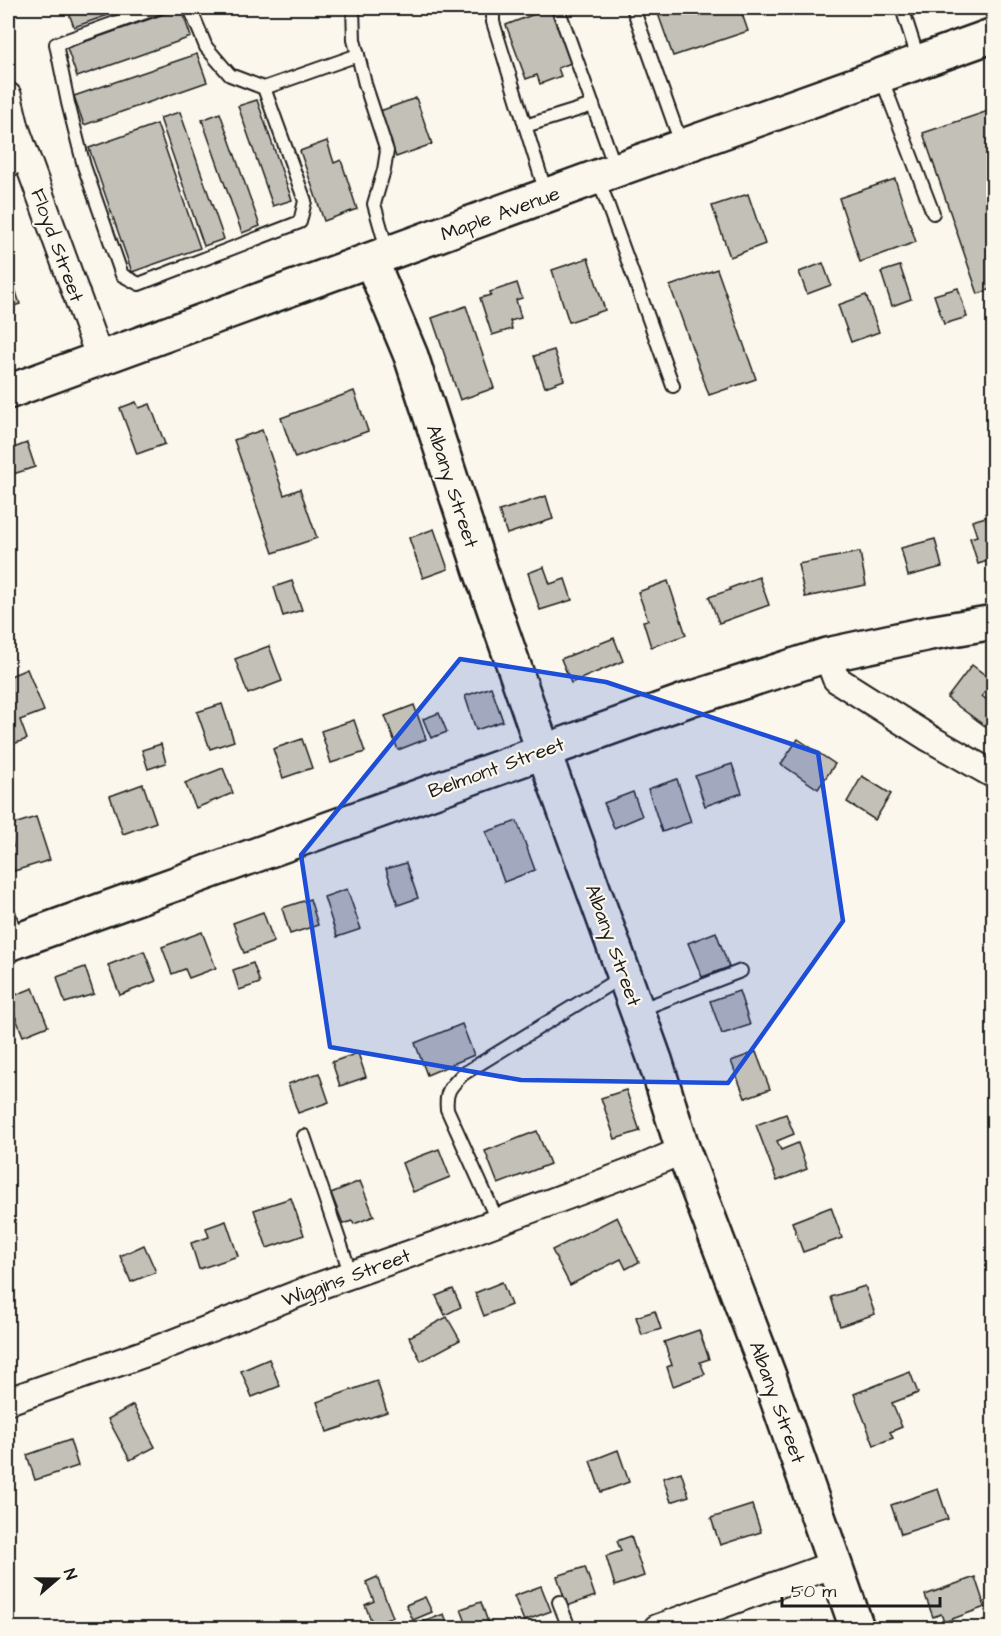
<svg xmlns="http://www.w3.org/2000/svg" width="1001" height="1636" viewBox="0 0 1001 1636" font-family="'Architects Daughter',sans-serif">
	<rect width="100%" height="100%" fill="#fbf7ec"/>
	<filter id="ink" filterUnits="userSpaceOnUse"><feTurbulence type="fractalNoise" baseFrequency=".0167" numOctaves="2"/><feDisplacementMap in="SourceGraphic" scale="12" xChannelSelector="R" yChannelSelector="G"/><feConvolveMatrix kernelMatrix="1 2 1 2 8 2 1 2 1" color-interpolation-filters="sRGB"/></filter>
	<g filter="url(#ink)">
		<g fill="#c3c0b8" stroke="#1c1c1c" stroke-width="1.5">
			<polygon points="67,8 128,8 74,27"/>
			<polygon points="181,8 191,37 77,77 67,48"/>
			<polygon points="550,8 571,63 558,68 561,76 540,84 537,75 526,79 506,25"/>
			<polygon points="656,8 740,8 748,31 673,56"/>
			<polygon points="197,54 207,82 84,125 74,96"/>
			<polygon points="416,98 432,144 396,157 380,111"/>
			<polygon points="257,100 292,200 273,206 238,106"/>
			<polygon points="994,109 994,288 978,294 923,133"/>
			<polygon points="180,112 224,239 204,246 160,118"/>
			<polygon points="220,113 260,226 242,233 202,120"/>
			<polygon points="157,124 200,248 132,272 89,148"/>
			<polygon points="327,141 334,163 341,160 357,209 324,221 300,151"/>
			<polygon points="895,179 916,242 860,262 839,198"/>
			<polygon points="748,194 765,244 730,257 712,206"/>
			<polygon points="588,258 605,310 569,322 552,270"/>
			<polygon points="823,263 831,285 807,294 799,272"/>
			<polygon points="900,266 911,299 892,306 881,272"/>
			<polygon points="8,267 20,304 8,308"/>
			<polygon points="717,269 756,379 709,395 670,286"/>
			<polygon points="517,283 522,298 516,300 521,318 510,321 512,329 492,335 480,298 491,295 490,292"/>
			<polygon points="958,288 967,317 944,324 934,295"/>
			<polygon points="866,295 879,332 851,342 838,305"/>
			<polygon points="466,306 494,388 460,400 432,318"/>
			<polygon points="554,350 564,380 545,387 534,356"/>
			<polygon points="354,391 368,431 295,458 281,418"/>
			<polygon points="136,402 139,408 150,404 165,444 137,454 120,408"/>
			<polygon points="262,430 284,495 300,489 317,538 273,553 234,440"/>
			<polygon points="27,443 35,467 10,475 8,468 8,450"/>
			<polygon points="546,496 553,519 507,534 499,511"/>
			<polygon points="986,517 989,529 994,527 994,559 978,564 970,538 977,536 972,521"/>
			<polygon points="434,529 448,569 423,578 409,538"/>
			<polygon points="935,539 942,567 908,576 901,548"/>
			<polygon points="860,552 866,585 805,597 798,564"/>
			<polygon points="544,567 550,584 565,579 572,600 540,610 528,573"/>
			<polygon points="759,577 769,605 719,623 709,597 730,590 730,588"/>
			<polygon points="292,581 302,610 283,616 274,587"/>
			<polygon points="668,581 686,635 651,647 643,621 648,620 638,592"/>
			<polygon points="614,638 623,661 571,683 561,659"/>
			<polygon points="269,646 282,681 248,694 235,659"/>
			<polygon points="972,665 993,681 982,696 994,706 994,714 985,726 947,698"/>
			<polygon points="27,669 44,711 20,720 27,739 8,746 8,677"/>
			<polygon points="491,687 503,721 476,730 465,696"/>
			<polygon points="222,704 234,741 210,749 197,712"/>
			<polygon points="414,705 426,739 398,750 385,716"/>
			<polygon points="439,713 447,732 431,738 423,719"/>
			<polygon points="354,720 365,752 331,763 321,731"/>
			<polygon points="302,739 312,768 283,778 273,749"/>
			<polygon points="798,739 835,764 818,789 781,764"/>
			<polygon points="161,744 166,763 148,769 142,750"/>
			<polygon points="732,764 742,793 705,806 695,776"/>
			<polygon points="223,768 233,793 196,808 185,783"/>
			<polygon points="862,776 891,794 875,820 847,802"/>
			<polygon points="677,779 691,822 662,832 648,789"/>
			<polygon points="143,784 156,822 123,834 110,796"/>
			<polygon points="633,792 642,816 614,828 604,803"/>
			<polygon points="36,817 50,860 14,871 8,851 8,848 13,847 8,826"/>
			<polygon points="517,821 535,870 504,882 486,832"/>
			<polygon points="406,863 418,898 398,905 386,869"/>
			<polygon points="347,889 361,929 337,937 324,897"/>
			<polygon points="310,899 318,925 290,934 282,908"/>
			<polygon points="263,912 274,942 244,953 233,923"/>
			<polygon points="202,932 216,968 189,978 185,969 172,974 162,947"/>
			<polygon points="716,932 729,967 702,977 688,943"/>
			<polygon points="144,951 156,981 120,995 108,965"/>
			<polygon points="253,963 260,983 239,990 233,970"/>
			<polygon points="85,967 94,994 65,1003 57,977"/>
			<polygon points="33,988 48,1026 23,1036 8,998"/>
			<polygon points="739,991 750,1025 722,1034 710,1001"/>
			<polygon points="462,1024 474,1055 427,1075 415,1043"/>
			<polygon points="756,1052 770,1089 745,1098 731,1061"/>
			<polygon points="358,1053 366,1077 340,1086 332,1062"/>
			<polygon points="319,1073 329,1102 298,1113 288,1084"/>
			<polygon points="626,1090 640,1131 615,1139 601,1098"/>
			<polygon points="786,1114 794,1134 777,1141 781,1150 798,1143 807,1169 777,1181 756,1125"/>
			<polygon points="537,1131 550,1164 498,1184 485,1151"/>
			<polygon points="439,1149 450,1177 413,1192 402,1163"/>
			<polygon points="360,1181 374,1216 354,1224 352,1221 343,1224 331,1193"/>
			<polygon points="291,1198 304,1235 267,1248 254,1210"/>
			<polygon points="831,1207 842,1238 803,1252 792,1222"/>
			<polygon points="617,1217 639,1262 626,1269 621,1259 570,1285 552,1250"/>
			<polygon points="226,1221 238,1256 199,1269 191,1243 209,1237 206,1228"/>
			<polygon points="144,1245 156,1272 131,1282 120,1256"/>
			<polygon points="502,1282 511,1305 484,1316 475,1293"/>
			<polygon points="865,1286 875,1314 840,1326 831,1297"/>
			<polygon points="453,1289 461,1307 445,1315 436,1296"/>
			<polygon points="655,1311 661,1329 642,1335 636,1317"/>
			<polygon points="447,1317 460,1340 421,1361 409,1337"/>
			<polygon points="699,1330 709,1359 700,1362 705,1374 673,1386 667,1367 672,1365 664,1342"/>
			<polygon points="269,1359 280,1386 252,1397 241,1371"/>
			<polygon points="910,1372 918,1393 892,1403 902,1427 890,1432 893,1438 874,1445 854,1394"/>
			<polygon points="377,1381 387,1412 327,1432 317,1402"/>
			<polygon points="133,1405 155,1447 130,1460 108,1419"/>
			<polygon points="70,1440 78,1466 35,1480 27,1455"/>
			<polygon points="618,1450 629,1482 601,1492 590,1461"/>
			<polygon points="681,1472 689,1496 671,1502 663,1478"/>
			<polygon points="938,1489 948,1519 901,1534 891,1505"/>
			<polygon points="752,1505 761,1532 720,1545 711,1518"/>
			<polygon points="631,1536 644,1576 615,1586 606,1556 621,1551 617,1541"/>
			<polygon points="585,1567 595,1596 567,1606 557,1576"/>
			<polygon points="377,1577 393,1617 373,1625 365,1605 374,1601 366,1582"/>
			<polygon points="975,1577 985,1607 944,1622 941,1614 933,1617 925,1595"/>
			<polygon points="541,1586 551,1611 524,1621 514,1596"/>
			<polygon points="425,1597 432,1612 413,1620 406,1605"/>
			<polygon points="481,1602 490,1628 468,1628 461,1609"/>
			<polygon points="444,1614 449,1628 416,1628 415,1625"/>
		</g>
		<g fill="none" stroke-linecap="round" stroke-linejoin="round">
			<defs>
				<g id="lane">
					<polyline points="157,8 56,44 68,103 84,166 122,275 139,284 300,222 305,201 264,88"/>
					<polyline points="190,8 206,47 230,75 264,88 358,55"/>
					<polyline points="353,8 354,40 358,55 365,84 387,151 384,170 374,204 388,253"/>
					<polyline points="493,8 493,22 546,193"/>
					<polyline points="558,8 616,170"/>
					<polyline points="633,8 682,146"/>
					<polyline points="902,8 919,61"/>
					<polyline points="881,77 933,213"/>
					<polyline points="525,126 593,105"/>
					<polyline points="8,170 28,164"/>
					<polyline points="598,178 673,386"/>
					<polyline points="8,912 17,939"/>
					<polyline points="639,1010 741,971"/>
					<polyline points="304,1136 351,1275"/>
					<path d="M498,1222L447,1109C445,1091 451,1086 463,1074L623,976"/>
					<polyline points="559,1602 569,1628"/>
				</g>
				<g id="street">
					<polyline points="8,96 16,129 100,359"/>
					<polyline points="827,655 836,679 929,738 994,775"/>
					<polyline points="8,1401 152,1351 310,1289 438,1244 642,1168 683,1150"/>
					<polyline points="657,1628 835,1564"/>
				</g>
				<g id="secondary">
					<polyline points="371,260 411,356 481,571 543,750 655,1060 683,1150 769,1376 857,1628"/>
					<polyline points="8,392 616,170 994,35"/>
					<polyline points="8,944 690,699 827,655 930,633 994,622"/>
				</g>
			</defs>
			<use href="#lane" stroke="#1c1c1c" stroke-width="16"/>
			<use href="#street" stroke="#1c1c1c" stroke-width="30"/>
			<use href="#secondary" stroke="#1c1c1c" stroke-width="38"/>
			<use href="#lane" stroke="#fbf7ec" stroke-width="12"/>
			<use href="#street" stroke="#fbf7ec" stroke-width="26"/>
			<use href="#secondary" stroke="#fbf7ec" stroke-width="33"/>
		</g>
	</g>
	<path fill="#1d4ed8" fill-opacity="0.2" stroke="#1d4ed8" stroke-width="4.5" stroke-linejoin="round" d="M460,659L606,682L818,753L843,921L728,1083L521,1080L330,1047L301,855Z"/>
	<g text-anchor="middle" stroke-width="4.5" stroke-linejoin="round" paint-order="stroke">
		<g font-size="20" fill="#1c1c1c" stroke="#fbf7ec">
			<text transform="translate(500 213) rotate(-20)" y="7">Maple Avenue</text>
			<text transform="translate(58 245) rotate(70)" y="7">Floyd Street</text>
			<text transform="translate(453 486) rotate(72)" y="7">Albany Street</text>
			<text transform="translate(496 767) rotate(-20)" y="7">Belmont Street</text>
			<text transform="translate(614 945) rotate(70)" y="7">Albany Street</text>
			<text transform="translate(346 1277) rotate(-20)" y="7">Wiggins Street</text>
			<text transform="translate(778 1402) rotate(70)" y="7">Albany Street</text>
		</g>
	</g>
	<rect width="1001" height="1636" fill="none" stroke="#fbf7ec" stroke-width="30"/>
	<rect x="15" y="15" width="971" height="1606" fill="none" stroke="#1c1c1c" stroke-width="2" filter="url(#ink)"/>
	<g transform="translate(57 1579) rotate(70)" stroke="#fbf7ec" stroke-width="4.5" paint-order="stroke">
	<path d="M0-4.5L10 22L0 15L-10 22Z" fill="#1c1c1c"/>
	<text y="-9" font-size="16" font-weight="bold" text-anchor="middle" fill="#1c1c1c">N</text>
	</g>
	<path d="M782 1597v9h158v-9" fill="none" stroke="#1c1c1c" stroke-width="3"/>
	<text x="791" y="1597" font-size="18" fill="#1c1c1c" stroke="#fbf7ec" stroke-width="4.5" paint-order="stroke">50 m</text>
</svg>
